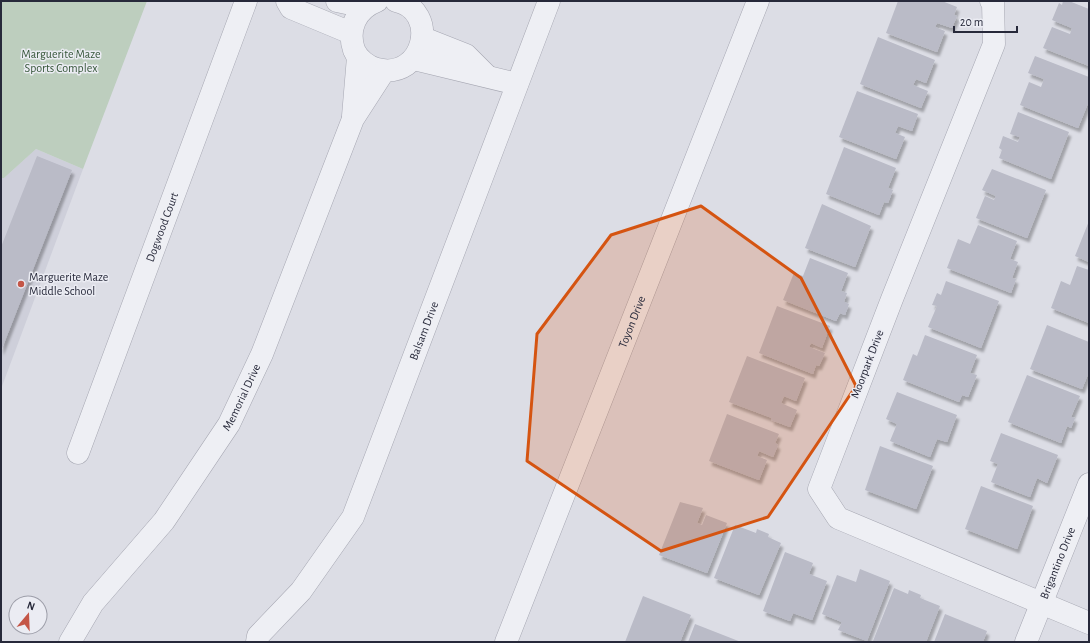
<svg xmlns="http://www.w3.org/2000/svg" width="1090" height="643" viewBox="0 0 1090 643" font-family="'Alegreya Sans',sans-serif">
	<defs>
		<filter id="shadow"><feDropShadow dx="2.5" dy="4.5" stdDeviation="1" flood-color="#0004"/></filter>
	</defs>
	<rect width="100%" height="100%" fill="#dcdde5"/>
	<polygon fill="#cecfda" points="36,149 83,169 1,389 1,178 4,178"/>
	<polygon fill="#bdcebe" points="1,1 147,1 83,169 36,149 4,178 1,178"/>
	<g fill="#babbc7" filter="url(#shadow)">
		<polygon points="898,1 942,1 957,7 954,15 957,16 952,28 937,23 935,27 945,31 937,52 886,33"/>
		<polygon points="1063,1 1069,1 1089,9 1089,66 1043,48 1052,27 1070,34 1072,28 1052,20 1059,3 1062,5"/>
		<polygon points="878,37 935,60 926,83 916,79 913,85 928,91 921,108 860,84"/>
		<polygon points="1035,56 1089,77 1089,101 1078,128 1020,105 1029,82 1041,87 1044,79 1028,73"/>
		<polygon points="857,91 918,114 912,131 898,126 895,133 905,137 896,159 839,137"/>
		<polygon points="1018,112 1069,132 1051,179 999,158 1002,150 999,148 1003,136 1018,142 1020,137 1010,134"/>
		<polygon points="844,147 896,168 888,188 893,190 888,203 884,202 879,215 826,194"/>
		<polygon points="37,156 72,170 1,351 1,247"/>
		<polygon points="992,169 1046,190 1027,238 976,218 985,196 994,200 996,196 982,190"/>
		<polygon points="822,204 871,226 855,267 805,248"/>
		<polygon points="1089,221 1089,262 1075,256"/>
		<polygon points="978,225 1017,241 1010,259 1018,262 1012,278 1016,279 1011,293 947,268 958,239 970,244"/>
		<polygon points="810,258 848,273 841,291 847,293 844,302 849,304 845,315 840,313 836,321 783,300 794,273 803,276"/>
		<polygon points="1077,266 1089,270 1089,323 1051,308 1061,281 1070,285"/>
		<polygon points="946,281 999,301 981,348 928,327 937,306 932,305 937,293 941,295"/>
		<polygon points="777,306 830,326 822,348 811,343 809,347 825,353 819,366 816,365 813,374 759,353"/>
		<polygon points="1047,325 1089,342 1089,372 1082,389 1030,369"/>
		<polygon points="925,335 977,355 970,373 977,375 968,397 962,395 959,402 903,380 913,354 917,356"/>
		<polygon points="747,356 805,378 796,401 784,396 781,403 797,410 790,427 771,420 772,418 729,402"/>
		<polygon points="1027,375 1080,396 1071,417 1075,418 1071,428 1067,426 1061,443 1008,422"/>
		<polygon points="897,392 957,415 947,442 937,439 930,457 890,441 897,424 886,419"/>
		<polygon points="727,414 779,434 775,443 778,445 773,457 759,451 757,456 767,460 759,480 709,461"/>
		<polygon points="1001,433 1058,455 1047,483 1037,478 1030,497 991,482 998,464 990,461"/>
		<polygon points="880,446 933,466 916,509 865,490"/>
		<polygon points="981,486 1033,506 1017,549 965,529"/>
		<polygon points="680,502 703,508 697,523 702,525 706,515 727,523 707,573 659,555"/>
		<polygon points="735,525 756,533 757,529 769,534 768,537 781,543 759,595 714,578"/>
		<polygon points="785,552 813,563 809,574 827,581 812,620 793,613 790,621 763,611"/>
		<polygon points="860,569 890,581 867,641 838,630 842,622 822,614 837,575 856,582"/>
		<polygon points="894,588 908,594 909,590 921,595 920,598 940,606 926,642 873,641"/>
		<polygon points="643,596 691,615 680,642 625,642"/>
		<polygon points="945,614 987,631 983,642 934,642"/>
		<polygon points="695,624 741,642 688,642"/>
	</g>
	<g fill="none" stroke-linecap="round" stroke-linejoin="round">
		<defs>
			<g id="street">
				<polyline points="287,1 291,8 351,33"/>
				<polyline points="337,1 365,7"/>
				<path d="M377,1C356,9 347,29 354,50C358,59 368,67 377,69C425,81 440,10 396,1"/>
				<polyline points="991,1 993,3 994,44 892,299 819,489 838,518 1089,623"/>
				<polyline points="423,38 466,55 487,76"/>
				<polyline points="414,59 517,84"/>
				<polyline points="353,116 358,57"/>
				<path id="s1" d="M78,453L246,1"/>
				<path id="s2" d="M70,642L93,603L164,521L229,424L262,354L353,119L384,71"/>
				<path id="s3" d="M257,642L258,636L301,591L353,517L549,1"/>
				<path id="s4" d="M506,642L758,1"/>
				<path id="s5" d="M1026,642L1089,484"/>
			</g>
		</defs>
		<use href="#street" stroke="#a6a7b2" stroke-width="23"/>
		<use href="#street" stroke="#eeeff4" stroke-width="22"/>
	</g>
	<path fill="#d55411" fill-opacity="0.2" stroke="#d55411" stroke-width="3" stroke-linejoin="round" d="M701,206L801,278L856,386L768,517L661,551L527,461L537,334L611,235Z"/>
	<circle fill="#c45647" stroke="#ebecf3" stroke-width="1.5" cx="21" cy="284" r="4"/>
	<g text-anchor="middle" stroke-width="3" stroke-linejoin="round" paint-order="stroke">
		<g font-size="12" fill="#355538" stroke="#ebecf3">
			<text x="61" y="58">Marguerite Maze<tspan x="61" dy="14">Sports Complex</tspan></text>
		</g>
		<g font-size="12" fill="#27293a" stroke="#ebecf3">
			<text dy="4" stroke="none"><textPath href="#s1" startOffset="241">Dogwood Court</textPath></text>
			<text dy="4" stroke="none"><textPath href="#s4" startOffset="344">Toyon Drive</textPath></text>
			<text dy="4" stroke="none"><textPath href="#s3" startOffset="358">Balsam Drive</textPath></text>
			<text transform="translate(867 364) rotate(-69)" y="4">Moorpark Drive</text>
			<text dy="4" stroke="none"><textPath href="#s2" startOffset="300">Memorial Drive</textPath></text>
			<text dy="4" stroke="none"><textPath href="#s5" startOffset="85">Brigantino Drive</textPath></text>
		</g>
		<g font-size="12" fill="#27293a" stroke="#ebecf3" text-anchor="start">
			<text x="29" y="281">Marguerite Maze<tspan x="29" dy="14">Middle School</tspan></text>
		</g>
	</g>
	<rect width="1090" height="643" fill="none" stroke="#27293a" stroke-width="4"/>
	<g transform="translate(28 615) rotate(19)"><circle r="19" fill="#ebecf3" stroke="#9d9ea9"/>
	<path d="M0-3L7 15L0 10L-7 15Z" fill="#c45647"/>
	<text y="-6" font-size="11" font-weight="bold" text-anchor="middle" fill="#27293a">N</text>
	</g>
	<path d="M954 26v6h63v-6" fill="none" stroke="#27293a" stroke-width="2"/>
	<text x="960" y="26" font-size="12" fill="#27293a" stroke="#ebecf3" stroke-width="3" paint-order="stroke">20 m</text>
</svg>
